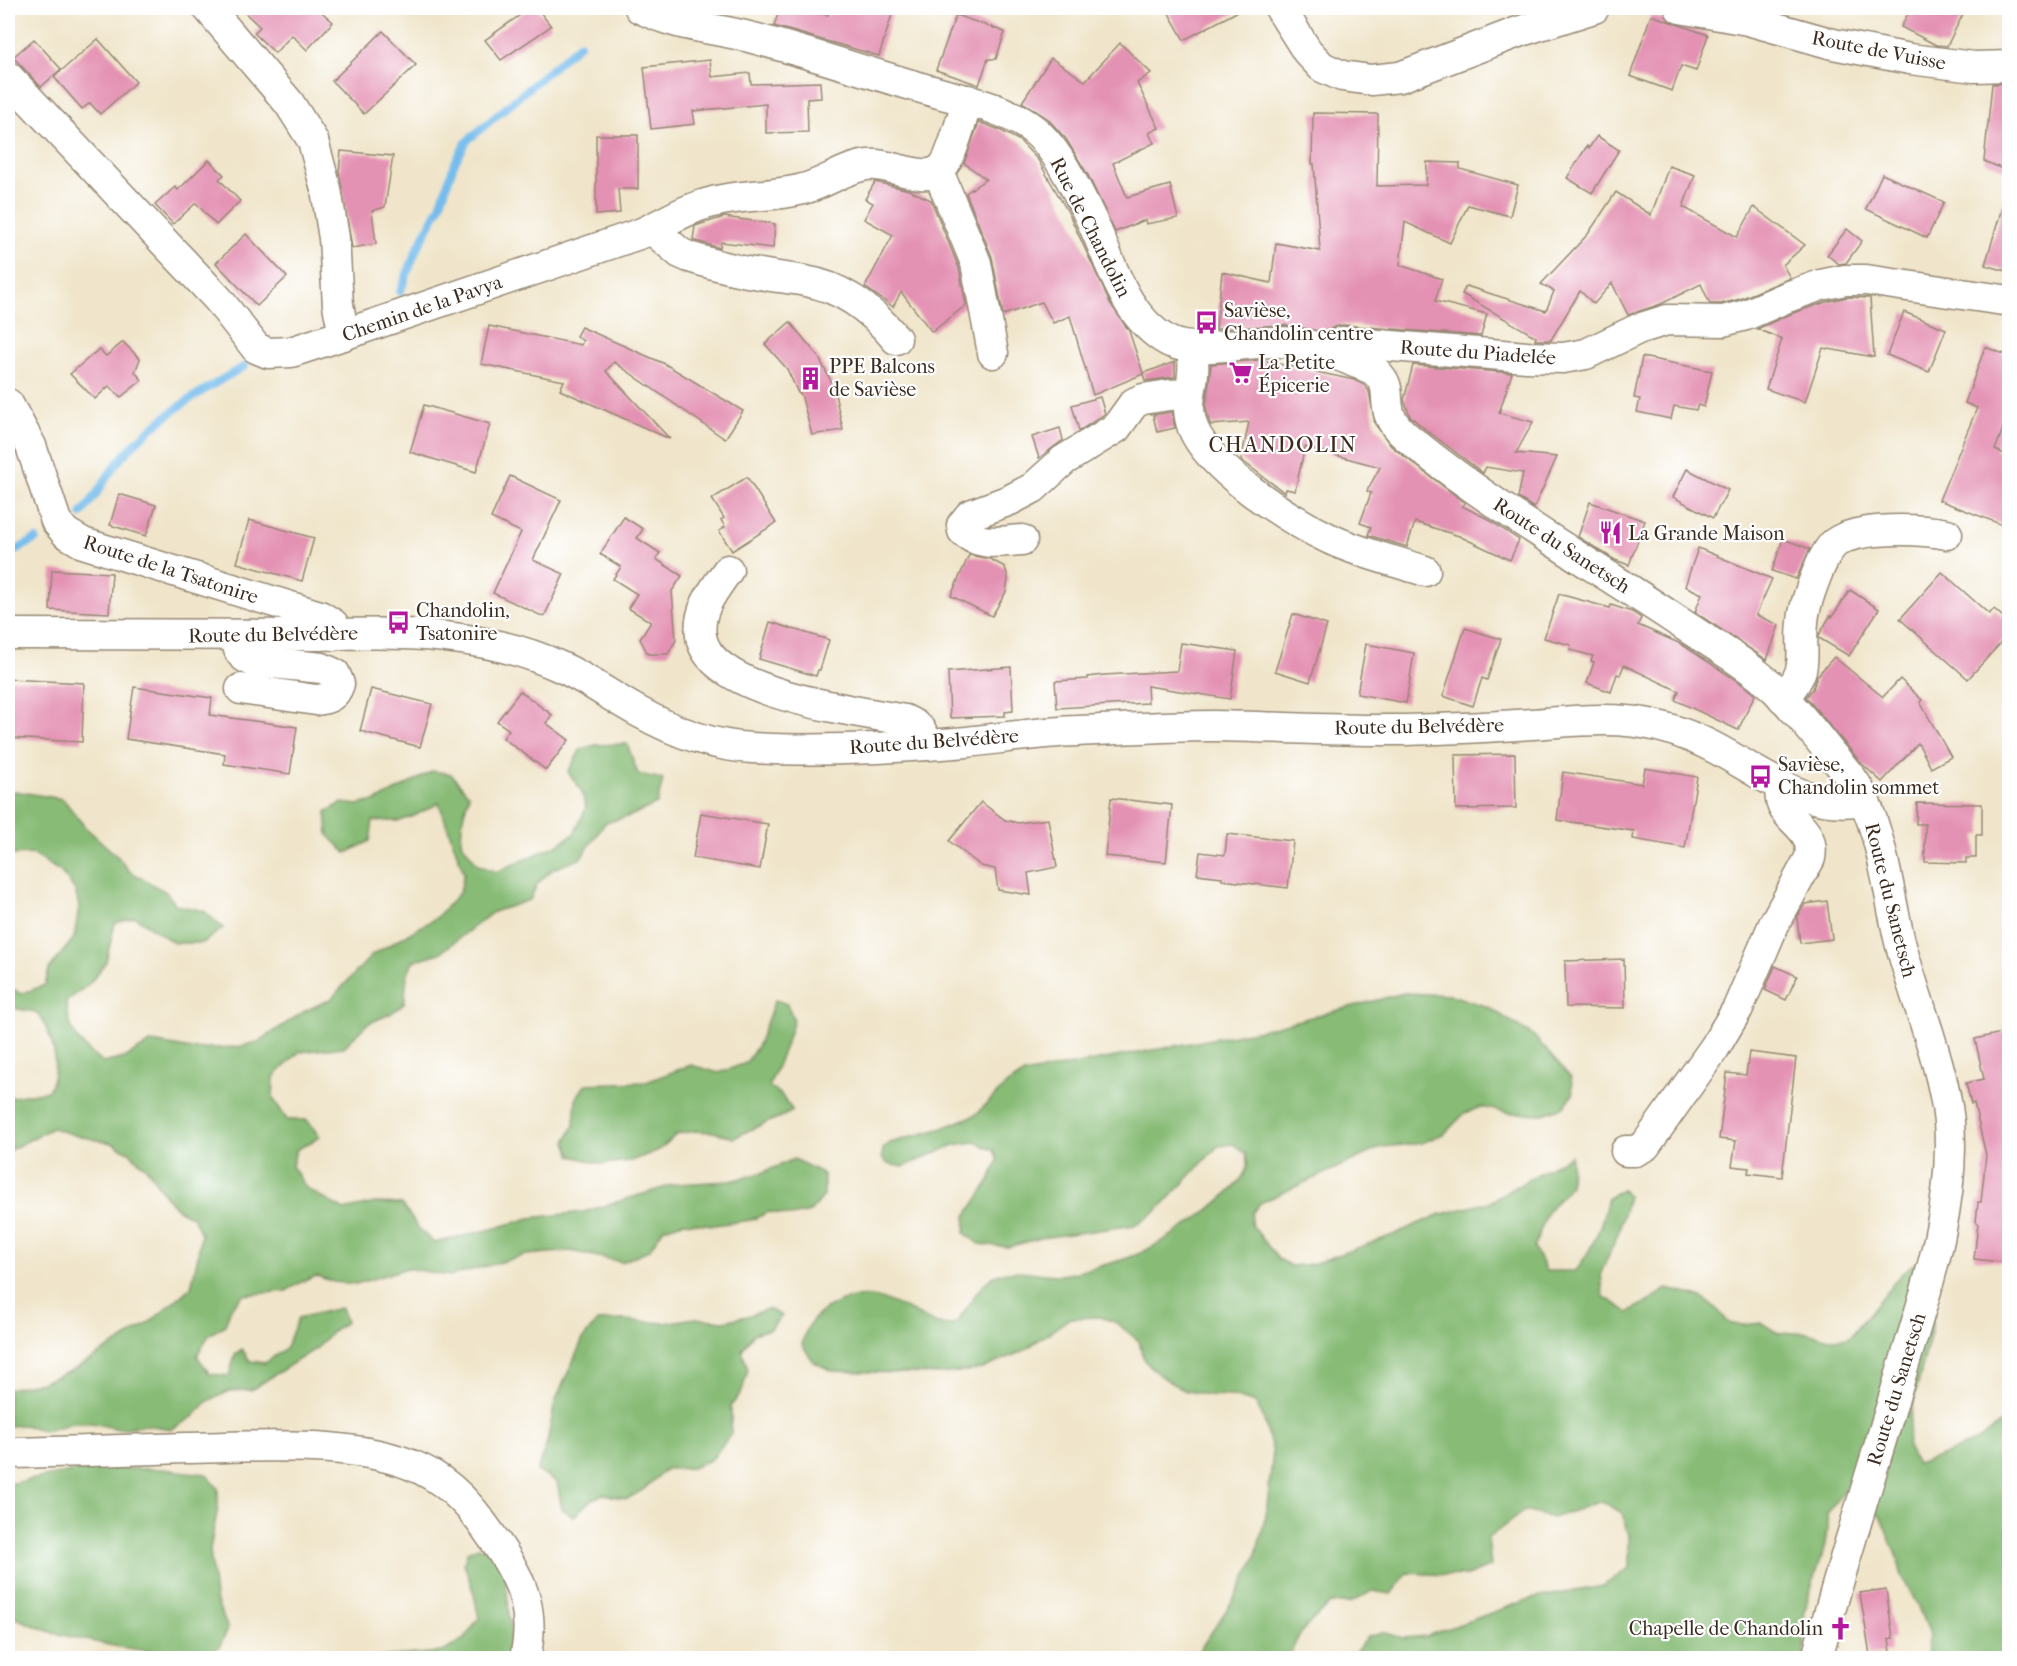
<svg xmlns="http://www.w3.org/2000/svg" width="2017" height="1666" viewBox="0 0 2017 1666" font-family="'IM FELL French Canon',serif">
	<rect width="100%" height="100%" fill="#fff"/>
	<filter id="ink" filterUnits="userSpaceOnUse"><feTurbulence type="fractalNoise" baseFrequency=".0167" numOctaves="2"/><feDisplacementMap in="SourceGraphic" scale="12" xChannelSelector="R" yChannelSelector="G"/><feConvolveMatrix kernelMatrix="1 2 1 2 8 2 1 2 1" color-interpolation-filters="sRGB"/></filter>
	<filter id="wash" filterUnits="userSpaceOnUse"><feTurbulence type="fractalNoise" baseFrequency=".008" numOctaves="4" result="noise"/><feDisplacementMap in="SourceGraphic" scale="24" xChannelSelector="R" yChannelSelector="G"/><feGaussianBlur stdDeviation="1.35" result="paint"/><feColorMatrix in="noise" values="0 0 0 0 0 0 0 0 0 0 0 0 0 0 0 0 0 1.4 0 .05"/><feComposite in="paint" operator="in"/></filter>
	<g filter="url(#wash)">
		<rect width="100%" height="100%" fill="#f0e5ca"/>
		<g fill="#87bb76" stroke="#61724a" stroke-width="1.5">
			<path d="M627,744L638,774L663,779L657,804L630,816L605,823L580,859L553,869L537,884L530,900L493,912L440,953L413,961L407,975L404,1004L390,1014L367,1024L344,1047L299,1052L274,1077L273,1098L287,1120H307L320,1137L296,1150L292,1166L307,1189L344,1210L375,1203L402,1204L418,1228L434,1243L496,1228L530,1218L584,1212L676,1184L731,1181L764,1172L794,1159L824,1174V1196L810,1212L791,1216L769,1212L751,1220L714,1225L683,1222L664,1228L649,1250L622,1262L571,1251L526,1255L450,1276L407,1268L356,1284L334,1282L317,1276L301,1282L286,1291L243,1295L231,1308L225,1325L209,1335L197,1356L210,1374L229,1376L235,1355L242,1349L250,1361L265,1363L286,1348L298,1318L341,1308L346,1322L331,1332L317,1348L251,1390L230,1391L208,1401L193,1417L172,1429L145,1425L119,1429L92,1423H72L46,1431L24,1425L8,1426V1389L42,1382L75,1369L148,1324L191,1287L197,1261L201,1234L193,1217L177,1209L163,1193L149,1171L129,1152L112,1143L78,1136L52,1128L8,1151V1098L48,1091C61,1065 54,1034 36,1012L13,1008L8,1009V986L21,994L45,985L49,969L74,938L79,907L75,890L61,872L33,854L8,855V793L14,791L63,799L85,827L118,857L129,871L166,892L176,905L204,911L223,928L203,943H174L135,917L115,923L106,962L91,982L66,1002C69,1034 78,1043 103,1063L124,1058L152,1042L192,1049L237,1047L258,1042L303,1012L331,999L372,955L436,918L460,892L464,873L439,803L414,816L399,821H373L370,841L346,853L328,835L326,812L342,803L357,805L376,801L433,771L451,774L469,795L462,821L461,842L478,865L496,872L557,845L574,834L586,808L581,790L568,772L581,749L596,745Z"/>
			<path d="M1404,993L1451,995L1488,1007L1533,1035L1571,1078L1573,1094L1564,1107L1543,1114L1509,1113L1481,1107L1465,1113L1445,1133L1422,1143L1382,1147L1260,1203L1252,1213L1251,1224L1278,1259L1291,1266L1313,1264L1393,1235L1438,1215L1490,1202L1571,1155L1570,1186L1547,1212L1534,1248L1546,1271H1575C1594,1247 1601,1228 1608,1198L1622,1189L1628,1196L1619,1231L1601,1273L1603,1296L1628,1312L1650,1301L1666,1289C1699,1296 1707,1295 1728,1322L1743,1325L1762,1323L1779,1334L1803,1332L1829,1339L1849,1338L1902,1273L1916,1262L1934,1285L1932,1328L1911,1412L1907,1447L1916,1464C1949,1454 1987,1441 2009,1414V1658H1927L1929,1635L1917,1604L1902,1577L1898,1560L1881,1517L1852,1484L1845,1488L1827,1514C1830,1550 1812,1577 1805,1611C1802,1625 1805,1644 1805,1658H1351L1367,1637L1382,1632L1403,1638L1427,1636L1530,1599L1603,1586L1629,1568V1535L1622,1513L1602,1501L1553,1518L1524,1511L1488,1538L1491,1566L1467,1576L1407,1573L1391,1594L1372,1591L1350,1603H1330L1301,1632L1288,1658H1194L1236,1596L1255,1559L1266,1515L1273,1452L1263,1417L1255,1403L1233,1396L1208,1395L1183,1390L1159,1375L1144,1360L1139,1341L1115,1322L1100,1317L1070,1318L1023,1351L982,1369L940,1374L832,1371L814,1362L802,1345C805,1328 815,1314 831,1306C863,1290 880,1296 911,1311C930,1320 933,1326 954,1325C968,1311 974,1290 991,1278C1010,1265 1037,1275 1058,1275C1072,1275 1124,1260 1138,1254C1163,1243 1241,1194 1247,1167C1248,1164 1246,1157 1246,1154L1233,1144L1218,1146L1157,1211L1135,1225L1041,1238L1008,1247L979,1244L965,1233L966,1216L990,1180L998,1160L994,1150L975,1142L954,1145L903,1167L888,1164L882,1158L883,1149L890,1143L943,1128L975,1115L1007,1084L1024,1074L1261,1030Z"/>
			<path d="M775,1000L787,1004L794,1020L787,1041L769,1086L782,1096L793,1111C773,1121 753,1127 734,1138L713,1132L694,1131L677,1134L659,1150L631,1161L602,1164L572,1156L566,1142L574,1125L576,1098L586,1084L646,1082L691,1065L719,1073L746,1063L758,1045Z"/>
			<polygon points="768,1309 782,1316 770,1329 753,1334 742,1350 748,1370 742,1391 731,1406 731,1434 712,1459 692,1468 666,1469 643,1490 627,1499 603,1494 591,1500 573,1517 562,1509 557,1482 537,1471 547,1443 555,1402 583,1339 597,1321 623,1320 665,1323 695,1318 724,1321 747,1316"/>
			<polygon points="91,1468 161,1469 206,1474 218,1488 218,1508 210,1549 215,1598 228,1629 219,1647 201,1658 119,1647 53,1633 8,1615 8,1484"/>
			<polygon points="478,1547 494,1553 506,1579 511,1635 508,1658 367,1658 443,1652 464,1639 479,1618 474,1594 464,1563 467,1552"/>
		</g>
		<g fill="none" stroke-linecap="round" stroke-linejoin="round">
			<g stroke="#75bcec" stroke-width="8">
				<polyline points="400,292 416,251 440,206 454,164 467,141 580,44"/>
				<path d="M81,514C97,497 106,475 122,457C157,418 199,392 245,366"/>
				<polyline points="8,555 36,539"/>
			</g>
		</g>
		<g id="blocks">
			<g fill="#e492b3">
				<polygon points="240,8 317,8 333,22 307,50 292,35 275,53 254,33 260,27"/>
				<polygon points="530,8 537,8 551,26 501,60 485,40"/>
				<polygon points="780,8 803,8 828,15 831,8 894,8 879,56 774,26"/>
				<polygon points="1166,8 1244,8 1184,40"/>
				<polygon points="1911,8 1966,8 1947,46 1936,45 1901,27"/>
				<polygon points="956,15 1005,32 996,59 988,59 979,85 936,70"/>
				<polygon points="1651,15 1708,35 1696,71 1681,66 1672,91 1630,76"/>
				<polygon points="383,31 416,65 364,114 332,81"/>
				<polygon points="34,39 61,69 41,87 13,57"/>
				<polygon points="98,39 136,82 100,114 90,103 82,109 54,77"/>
				<polygon points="1120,43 1151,73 1137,83 1159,128 1149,133 1154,143 1113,163 1127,197 1170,185 1178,218 1146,224 1145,220 1115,232 1088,175 1066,139 1047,118 1022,102 1051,58 1085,81"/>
				<polygon points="710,60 712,77 750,73 751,84 820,82 821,98 807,99 808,132 766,133 766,104 693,111 695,124 651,129 644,67"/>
				<polygon points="2010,83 2010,172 1984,161 1992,84"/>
				<polygon points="1313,113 1378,114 1377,186 1426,185 1427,162 1460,163 1460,169 1518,185 1510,216 1468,205 1450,243 1405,222 1400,265 1442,279 1435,301 1487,314 1481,336 1343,325 1334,327 1325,332 1284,325 1216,329 1222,272 1271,283 1276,243 1320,251 1314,164 1312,164"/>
				<polygon points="979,122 1000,130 1020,141 1038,160 1069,214 1110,303 1129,331 1143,373 1175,362 1175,377 1145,381 1143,374 1093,395 1070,316 1053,323 1042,302 1003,315 992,257 966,193 986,179 964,163"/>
				<polygon points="596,135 638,135 638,189 618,189 620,213 596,215"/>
				<polygon points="1597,136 1619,150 1592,193 1567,178 1587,146 1589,148"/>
				<polygon points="341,151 393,156 385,207 372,211 376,244 352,248 339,172"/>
				<polygon points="209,160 224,175 219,179 240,201 216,225 196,203 173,224 155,205 175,187 178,190"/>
				<polygon points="1669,166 1695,175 1683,207 1737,237 1754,207 1805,245 1783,265 1790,278 1740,299 1721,304 1710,304 1701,284 1661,304 1628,315 1612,283 1594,304 1580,291 1551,340 1535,340 1536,337 1462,294 1466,286 1546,311 1554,291 1541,284 1588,234 1616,192 1651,215"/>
				<polygon points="1882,174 1944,202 1927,238 1866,209"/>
				<polygon points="875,182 909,190 931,200 959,268 966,305 932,332 901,292 893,307 865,287 893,235 864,219 873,203 865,199"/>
				<polygon points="2004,201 2010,202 2010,272 1985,265"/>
				<polygon points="724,217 775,224 773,248 721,242 720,248 693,240 695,226"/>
				<polygon points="1847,229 1862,241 1846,263 1839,264 1827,255"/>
				<polygon points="246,234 287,277 257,306 216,263"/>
				<polygon points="1847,297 1870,298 1874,357 1823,348 1805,402 1766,389 1782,339 1757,329 1793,313 1826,302"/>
				<polygon points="1904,312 1946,329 1929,372 1887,355"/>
				<polygon points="790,322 818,356 833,385 843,430 812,435 801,394 798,393 787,369 765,344"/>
				<polygon points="489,326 581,345 583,341 576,336 581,327 665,364 743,411 725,439 614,362 606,371 670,439 560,390 564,381 481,364"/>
				<polygon points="123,342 140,359 135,372 142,380 121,397 109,386 95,399 70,374 99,349 106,356"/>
				<polygon points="1985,347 2010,356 2010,410 1995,450 2010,456 2010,528 1939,500 1977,408 1965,403"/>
				<polygon points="1642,357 1712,371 1704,407 1698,405 1696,410 1674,406 1671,419 1637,412 1640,399 1634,398"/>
				<polygon points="1261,360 1354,380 1364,385 1369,391 1375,424 1391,446 1465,503 1462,506 1486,518 1519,540 1510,560 1459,536 1415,522 1407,547 1368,535 1371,527 1360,523 1371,493 1367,491 1380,467 1305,447 1295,491 1286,489 1285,493 1241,460 1249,422 1211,425 1209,421 1206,407 1211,364"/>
				<polygon points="1413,365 1512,373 1499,413 1533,422 1516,453 1557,457 1534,508 1518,498 1523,473 1486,467 1483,473 1425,429 1410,416 1404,400"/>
				<polygon points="1100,397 1105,414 1079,431 1072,405"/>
				<polygon points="424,405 490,424 476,472 410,452"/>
				<polygon points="1172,412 1175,428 1157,432 1153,415"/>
				<polygon points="1060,428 1063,440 1039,458 1032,437"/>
				<polygon points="1687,469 1728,490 1713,518 1673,497"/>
				<polygon points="510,476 561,500 533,560 564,574 544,617 493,593 521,532 491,518"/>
				<polygon points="747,477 776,523 732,551 719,531 725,527 721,520 724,518 712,499"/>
				<polygon points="119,494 156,505 146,536 110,525"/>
				<polygon points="1590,502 1645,521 1629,565 1615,560 1578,537"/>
				<polygon points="624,517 643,529 637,538 660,553 656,559 682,576 672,591 676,640 668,654 648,654 640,639 651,622 628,608 637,594 613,579 621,567 600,554"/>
				<polygon points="249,520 314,538 302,581 237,563"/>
				<polygon points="1783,539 1810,549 1796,579 1772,571"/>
				<polygon points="1698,548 1772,579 1756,615 1779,625 1767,660 1695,612 1702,594 1685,586"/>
				<polygon points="969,555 990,559 1005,567 1008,578 1006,592 992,616 951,596"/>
				<polygon points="52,570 112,573 109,613 50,610"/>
				<polygon points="1942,572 1989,614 1994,609 2010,623 2010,633 1968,679 1900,619"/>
				<polygon points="1850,590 1879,609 1849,656 1819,638 1819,635 1830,616 1832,617"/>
				<polygon points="1559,594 1610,608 1611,605 1632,612 1641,618 1638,625 1681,644 1742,684 1755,695 1738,730 1675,700 1679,691 1624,665 1620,675 1617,674 1611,692 1587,683 1594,662 1591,661 1593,656 1570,650 1571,645 1544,638"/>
				<polygon points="1293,614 1327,625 1310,682 1275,671"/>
				<polygon points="770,622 829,640 820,670 818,670 816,676 759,659"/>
				<polygon points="1465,628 1501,639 1487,680 1482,678 1473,706 1443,696"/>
				<polygon points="1181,643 1237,651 1230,699 1147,686 1148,703 1057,708 1055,681 1088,679 1088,677 1104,675 1177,671"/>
				<polygon points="1366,644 1414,653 1406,703 1357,694"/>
				<polygon points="1834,657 1883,697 1900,679 1922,700 1920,702 1951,757 1931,768 1918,743 1882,782 1862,764 1806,697 1813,689 1817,676"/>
				<polygon points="1011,667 1013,711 1005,712 1005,716 950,718 948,672"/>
				<polygon points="8,679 84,683 82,742 8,738"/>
				<polygon points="134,687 212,698 210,715 297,727 290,774 224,764 225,754 126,739"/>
				<polygon points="371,689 432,704 420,747 360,731"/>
				<polygon points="520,691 552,715 546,723 569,740 546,770 503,738 509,730 497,721"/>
				<polygon points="1515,754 1516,808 1456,809 1455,755"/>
				<polygon points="1645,768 1697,777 1685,848 1633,839 1634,831 1557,820 1563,772 1642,784"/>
				<polygon points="1111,798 1172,805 1166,862 1105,856"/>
				<polygon points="981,802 1005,820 1018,823 1048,819 1057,867 1028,873 1031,895 998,890 995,869 981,866 949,841"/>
				<polygon points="1917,803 1982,804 1982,835 1976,835 1976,858 1966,858 1966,863 1925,862 1925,824 1916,824"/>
				<polygon points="701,813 768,824 760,869 693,858"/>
				<polygon points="1227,834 1293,841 1288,888 1222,880 1222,877 1197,874 1200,852 1225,855"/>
				<polygon points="1827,901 1832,939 1800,943 1797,918 1805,904"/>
				<polygon points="1624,959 1625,1008 1566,1007 1565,961"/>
				<polygon points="1775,966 1797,976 1786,1000 1765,990"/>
				<polygon points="2010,1031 2010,1263 1974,1259 1978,1224 1976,1223 1978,1202 1981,1202 1986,1155 1974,1103 1971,1104 1966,1083 1984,1079 1975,1039"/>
				<polygon points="1749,1052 1796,1058 1782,1177 1748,1173 1749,1168 1732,1166 1736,1141 1719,1139 1727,1073 1746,1075"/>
				<polygon points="1886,1589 1893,1638 1889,1639 1891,1652 1870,1655 1860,1593"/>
			</g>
		</g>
	</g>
	<g filter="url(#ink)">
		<use href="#blocks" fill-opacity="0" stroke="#968874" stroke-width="1.5"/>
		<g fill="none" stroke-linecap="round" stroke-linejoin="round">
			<defs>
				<g id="minor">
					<polyline points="208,8 289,103 313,141 326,189 334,238 338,305 344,335"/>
					<path d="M640,8C681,28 712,27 753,38C813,54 872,74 932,91C966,101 1000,106 1030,127C1047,139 1059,158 1069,176C1080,196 1090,216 1099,237C1115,275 1129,319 1168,341C1192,354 1244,343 1271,342C1304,341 1321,348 1350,360C1358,364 1367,366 1375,371C1392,387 1384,394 1389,413C1393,426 1404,435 1414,443C1497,510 1591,563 1679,622C1711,643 1746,663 1775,689C1795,709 1813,731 1831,754C1843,768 1856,781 1863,798C1883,840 1889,896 1900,942C1915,1000 1943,1063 1949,1122C1956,1206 1925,1295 1901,1374C1873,1469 1842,1563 1817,1658"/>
					<polyline points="1280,8 1307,51 1322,67 1342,76 1371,80 1400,77 1518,32 1594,8"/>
					<polyline points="1680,8 1748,20 1833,44 1910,59 1974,67 2010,66"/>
					<path d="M8,77L218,299L256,348L268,353L291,352L331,339L642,233C666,222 687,208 713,202C742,194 774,197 803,189C825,184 844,168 867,165C889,162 920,182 938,171C951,164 962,115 968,100"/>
					<polyline points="938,171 976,263 993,353"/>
					<path d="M652,229L680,253L689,257C712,264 736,271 760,274C775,277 790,278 805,281C842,287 873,311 896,339"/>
					<path d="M1192,347C1193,356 1194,365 1193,374C1191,395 1185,406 1193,428C1210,470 1290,520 1330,539C1360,553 1394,561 1425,571"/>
					<polyline points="1328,350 1342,342 1527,357 1563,358 1586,354 1638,329 1667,320 1723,321 1746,315 1787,297 1821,285 1845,280 1866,280 2010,301"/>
					<polyline points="8,404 31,446 56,521 66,533 83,543 320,616 333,624 334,635"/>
					<path d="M1022,540C1002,541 979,547 963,531L962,525L970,515L1010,500L1033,488L1064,460L1116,428L1134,403L1143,399L1169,395L1188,394"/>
					<path d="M728,570C714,590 697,610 701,636C709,694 858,711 905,720C918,726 924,730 926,745"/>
					<path d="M8,634L321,635C401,631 489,633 563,668C589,680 613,698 639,712C673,731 713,746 752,748C823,752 896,748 967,742C1004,738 1041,732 1078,731C1123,729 1168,726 1213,726C1277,727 1341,731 1405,730C1447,729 1490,727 1532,724C1563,722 1596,718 1627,721C1656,723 1685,733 1711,746C1762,772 1803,811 1864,800"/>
					<path d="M236,636C238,650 239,656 253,661L322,668L335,674L339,684C335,696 328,699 316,700L241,689"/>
					<path d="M1783,698C1812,667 1799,658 1803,622C1804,605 1822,553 1835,543C1858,526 1920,529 1947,534"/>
					<path d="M1626,1151H1635L1645,1146L1715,1047L1738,1008L1774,924L1810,858C1817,821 1772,821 1782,786"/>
					<path d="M8,1453C67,1452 126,1450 185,1448C258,1447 368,1437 432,1475C462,1493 480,1519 499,1547C524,1584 535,1614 525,1658"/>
				</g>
			</defs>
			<use href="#minor" stroke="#968874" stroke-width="33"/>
			<use href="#minor" stroke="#fff" stroke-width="30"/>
		</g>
	</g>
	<defs>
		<symbol id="bus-bare" viewBox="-9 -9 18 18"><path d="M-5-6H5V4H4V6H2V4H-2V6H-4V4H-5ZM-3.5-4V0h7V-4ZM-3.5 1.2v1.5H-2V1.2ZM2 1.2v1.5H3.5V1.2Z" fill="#b5179e" stroke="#fff" stroke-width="2.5" paint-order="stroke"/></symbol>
		<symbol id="supermarket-bare" viewBox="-9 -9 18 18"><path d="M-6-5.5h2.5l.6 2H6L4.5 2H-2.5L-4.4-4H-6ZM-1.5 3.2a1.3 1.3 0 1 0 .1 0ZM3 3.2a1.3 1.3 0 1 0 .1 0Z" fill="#b5179e" stroke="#fff" stroke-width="2.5" paint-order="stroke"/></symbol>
		<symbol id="building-bare" viewBox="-9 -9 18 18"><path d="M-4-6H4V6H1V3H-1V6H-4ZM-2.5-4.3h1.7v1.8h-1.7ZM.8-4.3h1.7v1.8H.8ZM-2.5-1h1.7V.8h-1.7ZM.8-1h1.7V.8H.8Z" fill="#b5179e" stroke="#fff" stroke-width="2.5" paint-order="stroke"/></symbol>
		<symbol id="restaurant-bare" viewBox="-9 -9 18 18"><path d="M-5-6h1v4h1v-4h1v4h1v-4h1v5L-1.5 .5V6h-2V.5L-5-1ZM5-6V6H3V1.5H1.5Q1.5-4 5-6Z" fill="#b5179e" stroke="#fff" stroke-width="2.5" paint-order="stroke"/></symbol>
		<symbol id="church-bare" viewBox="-9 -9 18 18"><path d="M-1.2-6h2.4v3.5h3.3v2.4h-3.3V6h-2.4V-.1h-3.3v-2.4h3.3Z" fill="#b5179e" stroke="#fff" stroke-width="2.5" paint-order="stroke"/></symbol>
	</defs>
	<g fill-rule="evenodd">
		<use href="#bus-bare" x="1190" y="306" width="33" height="33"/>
		<use href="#supermarket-bare" x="1224" y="356" width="33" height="33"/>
		<use href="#building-bare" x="794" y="362" width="33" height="33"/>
		<use href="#restaurant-bare" x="1594" y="516" width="33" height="33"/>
		<use href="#bus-bare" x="382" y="606" width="33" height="33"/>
		<use href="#bus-bare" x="1744" y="760" width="33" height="33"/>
		<use href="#church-bare" x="1824" y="1612" width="33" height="33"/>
	</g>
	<g text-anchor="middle" stroke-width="4.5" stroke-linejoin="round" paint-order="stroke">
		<g font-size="20" fill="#3b2a1e" stroke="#fff">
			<text transform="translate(1879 50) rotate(11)" y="7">Route de Vuisse</text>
			<text transform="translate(1091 227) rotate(63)" y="7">Rue de Chandolin</text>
			<text transform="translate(422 308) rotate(-19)" y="7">Chemin de la Pavya</text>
			<text transform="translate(1478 352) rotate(4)" y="7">Route du Piadelée</text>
			<text transform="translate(1562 545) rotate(33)" y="7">Route du Sanetsch</text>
			<text transform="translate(171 569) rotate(18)" y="7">Route de la Tsatonire</text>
			<text transform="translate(273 634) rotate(-1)" y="7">Route du Belvédère</text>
			<text transform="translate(1419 726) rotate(-1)" y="7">Route du Belvédère</text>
			<text transform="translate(934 741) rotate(-4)" y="7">Route du Belvédère</text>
			<text transform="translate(1891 900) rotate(76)" y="7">Route du Sanetsch</text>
			<text transform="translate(1896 1389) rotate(-73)" y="7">Route du Sanetsch</text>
		</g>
		<g font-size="20" fill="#3b2a1e" stroke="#fff" text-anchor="start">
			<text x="1224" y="317">Savièse,<tspan x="1224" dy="23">Chandolin centre</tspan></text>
			<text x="1258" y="369">La Petite<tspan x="1258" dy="23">Épicerie</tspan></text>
			<text x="829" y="373">PPE Balcons<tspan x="829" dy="23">de Savièse</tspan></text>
			<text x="1628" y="540">La Grande Maison</text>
			<text x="416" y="617">Chandolin,<tspan x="416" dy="23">Tsatonire</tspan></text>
			<text x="1778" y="771">Savièse,<tspan x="1778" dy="23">Chandolin sommet</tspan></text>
			<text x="1823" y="1635" text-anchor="end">Chapelle de Chandolin</text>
		</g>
		<g font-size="22" letter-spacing="1.5" fill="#3b2a1e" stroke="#fff">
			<text x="1283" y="452">CHANDOLIN</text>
		</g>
	</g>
	<rect width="2017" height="1666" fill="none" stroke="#fff" stroke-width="30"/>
</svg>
